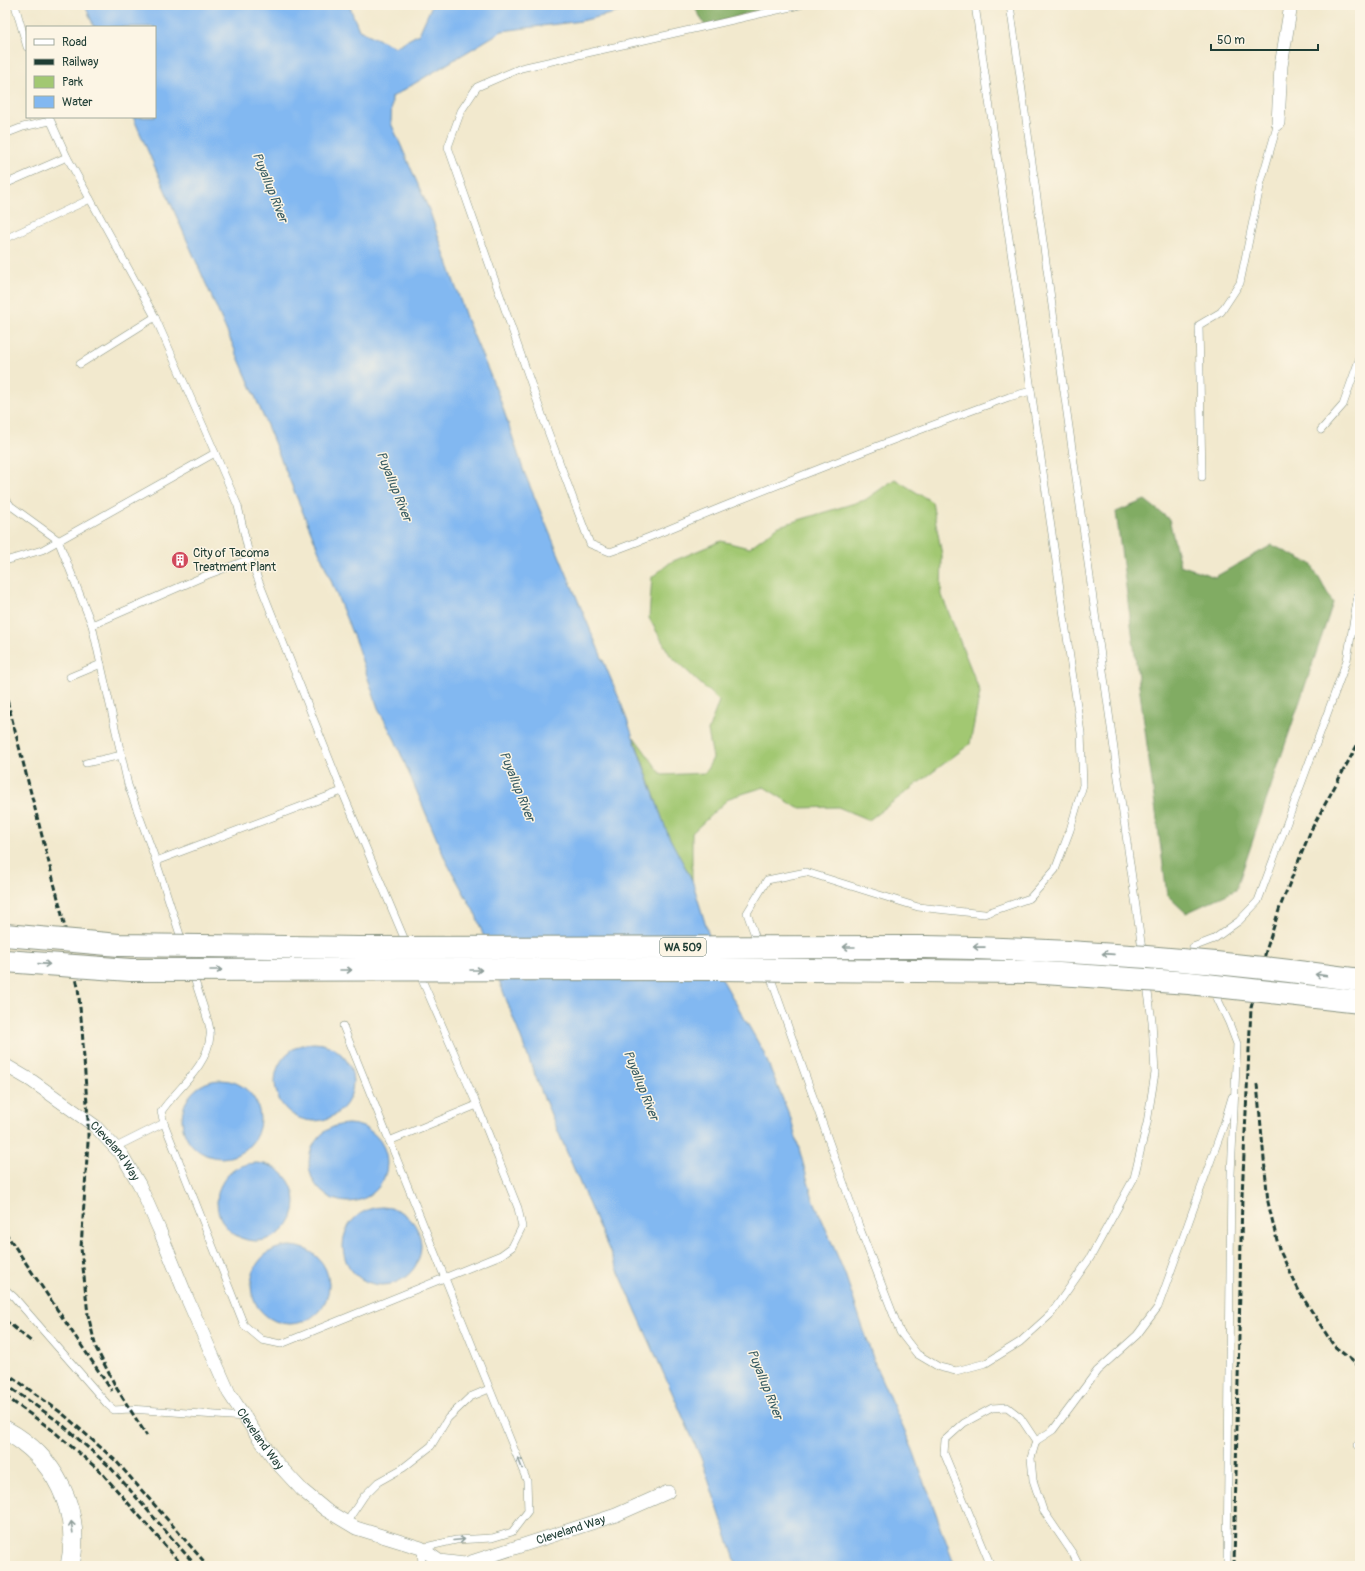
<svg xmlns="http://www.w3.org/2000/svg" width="1365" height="1571" viewBox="0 0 1365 1571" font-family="Pangolin,sans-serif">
	<rect width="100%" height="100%" fill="#fcf5e5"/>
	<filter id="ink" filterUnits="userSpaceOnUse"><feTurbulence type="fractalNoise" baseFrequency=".025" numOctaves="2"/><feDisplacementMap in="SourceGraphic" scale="8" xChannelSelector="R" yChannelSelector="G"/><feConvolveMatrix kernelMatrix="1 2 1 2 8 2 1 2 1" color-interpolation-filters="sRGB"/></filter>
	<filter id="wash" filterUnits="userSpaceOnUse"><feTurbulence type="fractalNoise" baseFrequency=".012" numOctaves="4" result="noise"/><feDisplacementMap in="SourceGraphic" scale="16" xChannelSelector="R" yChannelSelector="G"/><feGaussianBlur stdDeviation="0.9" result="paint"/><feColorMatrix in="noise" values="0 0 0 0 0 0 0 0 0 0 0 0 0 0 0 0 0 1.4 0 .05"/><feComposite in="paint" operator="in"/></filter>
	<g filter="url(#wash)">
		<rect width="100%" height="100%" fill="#f2e9ce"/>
		<polygon fill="#a2c872" stroke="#608253" points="895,479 932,502 942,555 941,593 980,692 970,744 869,820 838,807 798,808 764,787 729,798 692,833 692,880 668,835 634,737 662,775 705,773 713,758 708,731 719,701 670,655 649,618 652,577 671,562 721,541 749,548 779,526 865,500"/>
		<g fill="#81ac64" stroke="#50744c">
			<polygon points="694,5 774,5 705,26"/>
			<polygon points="1145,500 1169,519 1180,565 1215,577 1272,545 1311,564 1333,603 1236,890 1186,913 1167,895 1116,512"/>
		</g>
		<g fill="#82b8f1" stroke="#507a92">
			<polygon points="85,5 349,5 359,30 395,47 419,34 432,5 639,5 636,8 581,21 502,31 392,97 391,123 430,212 467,320 499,396 524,472 621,703 668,835 692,880 722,979 763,1051 791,1119 812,1196 845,1274 876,1367 913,1450 955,1566 737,1566 701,1458 587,1200 541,1091 500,983 476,915 446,861 395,740 378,708 356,643 330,578 252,389 133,117 155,117 155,27 94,27"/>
			<circle cx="314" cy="1082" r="39"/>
			<circle cx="221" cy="1119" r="39"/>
			<circle cx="348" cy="1163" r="39"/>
			<circle cx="256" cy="1202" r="39"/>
			<circle cx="382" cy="1246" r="39"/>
			<circle cx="290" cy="1285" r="39"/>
		</g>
	</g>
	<g filter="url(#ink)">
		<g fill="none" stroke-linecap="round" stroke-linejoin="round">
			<defs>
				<g id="service">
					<polyline points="15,5 27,47"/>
					<path d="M800,5L521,68L477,87L461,111L448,147L547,429L590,544L610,552C656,536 700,515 745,498C833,463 920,429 1009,397L1031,391"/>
					<polyline points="49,117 67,157 155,317 209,439 238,506 250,559 342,791 407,945"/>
					<polyline points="5,134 23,127 50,121"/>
					<polyline points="5,184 67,157"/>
					<polyline points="5,239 90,199"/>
					<polyline points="80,364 155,317"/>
					<polyline points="1321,430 1343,405 1360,357"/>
					<polyline points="1202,477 1199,325 1221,312 1240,283 1261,182 1278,123"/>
					<path d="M5,498L11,506L58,540L92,625L128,785L156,861L208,1021C209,1025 211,1031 210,1036C208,1067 176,1089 161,1112L164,1123L244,1325L262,1340L281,1344L501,1255L512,1247L522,1227L518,1208L477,1105L419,973"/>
					<polyline points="5,561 42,550 215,453"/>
					<polyline points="92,625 207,575 250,559"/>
					<polyline points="70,677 101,664"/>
					<polyline points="86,763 122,755"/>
					<polyline points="156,861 342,791"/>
					<polyline points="758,944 747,913 767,880 806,872 918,907 984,914 1030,898 1055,870 1070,830 1083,785 1081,733 975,5"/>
					<polyline points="769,973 859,1226 900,1332 917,1354 939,1367 956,1371 986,1363 1020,1342 1051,1314 1090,1258 1134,1178 1147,1123 1155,1073 1152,1021 1010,5"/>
					<polyline points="343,1026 527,1481 528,1511 512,1532 492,1538 456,1540 421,1548 422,1566"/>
					<polyline points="389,1141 477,1105"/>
					<polyline points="116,1147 164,1123"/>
					<polyline points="5,1289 14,1297 108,1405 114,1410 130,1409 245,1417"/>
					<polyline points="1358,1445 1360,1445"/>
					<polyline points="346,1523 364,1496 378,1482 403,1468 431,1446 448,1418 470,1397 489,1389"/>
					<polyline points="991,1566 944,1453 945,1440 964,1423 992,1408 1007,1407 1020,1417 1036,1441"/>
					<polyline points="1079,1566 1073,1554 1043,1510 1033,1480 1031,1458 1036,1441 1053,1430 1097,1371 1137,1335 1158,1307 1224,1124 1232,1097"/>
					<polyline points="1227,1566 1231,1174 1237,1044 1229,1023 1193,947 1214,939 1239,921 1258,901 1347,660 1360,583"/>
				</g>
				<g id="minor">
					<polyline points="1278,123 1281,66 1291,5"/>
					<path id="s1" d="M5,1065L32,1081L95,1126L122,1155L139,1184L159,1229L187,1298L229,1393L256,1434L277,1463L302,1490L326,1510L356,1528L421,1548L439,1561L465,1564L616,1515L668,1492"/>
				</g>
				<path id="secondary" d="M5,1430C55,1457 82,1510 70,1566"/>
			</defs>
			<use href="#service" stroke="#889381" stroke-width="8"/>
			<use href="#minor" stroke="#889381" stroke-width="14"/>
			<use href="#secondary" stroke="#889381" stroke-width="20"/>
			<use href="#service" stroke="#fff" stroke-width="7"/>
			<use href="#minor" stroke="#fff" stroke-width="13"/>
			<use href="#secondary" stroke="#fff" stroke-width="19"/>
			<g stroke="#1f3d34" stroke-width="3" stroke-dasharray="6 3" stroke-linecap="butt">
				<polyline points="5,692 60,906 78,987 82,1028 88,1120 88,1142 81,1248 88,1315 96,1348 117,1389 147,1436"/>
				<polyline points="1257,1084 1268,1202 1279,1249 1300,1293 1334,1346 1360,1367"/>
				<polyline points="5,1232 112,1391"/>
				<polyline points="5,1320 33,1343"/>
				<polyline points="5,1372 63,1414 116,1461 208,1566"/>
				<polyline points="5,1384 59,1422 110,1467 196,1566"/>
				<polyline points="5,1396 51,1429 101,1472 183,1566"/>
				<polyline points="1234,1566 1242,1196 1251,1008 1266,951 1280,907 1311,830 1360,740"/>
			</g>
			<defs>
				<g id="trunk-bridge">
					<path d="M5,935L119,945L359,948L925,947C1071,949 1216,960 1360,980"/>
					<polyline points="5,961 130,970 716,969 1030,972 1189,983 1360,1002"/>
				</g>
			</defs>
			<use href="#trunk-bridge" stroke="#889381" stroke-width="24" stroke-linecap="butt"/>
			<use href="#trunk-bridge" stroke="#fff" stroke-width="22"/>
		</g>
		<defs><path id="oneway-shaft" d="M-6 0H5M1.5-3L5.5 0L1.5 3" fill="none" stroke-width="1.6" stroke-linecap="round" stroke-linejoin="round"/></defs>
		<g stroke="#8f9e9a">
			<use href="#oneway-shaft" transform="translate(849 947) rotate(180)"/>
			<use href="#oneway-shaft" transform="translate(979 947) rotate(-179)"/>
			<use href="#oneway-shaft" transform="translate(1108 954) rotate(-176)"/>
			<use href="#oneway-shaft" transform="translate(44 964) rotate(4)"/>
			<use href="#oneway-shaft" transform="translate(216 970)"/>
			<use href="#oneway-shaft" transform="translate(346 970)"/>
			<use href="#oneway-shaft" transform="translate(476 970)"/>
			<use href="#oneway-shaft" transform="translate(1321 975) rotate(-173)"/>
			<use href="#oneway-shaft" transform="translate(520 1463) rotate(-112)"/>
			<use href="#oneway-shaft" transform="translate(72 1527) rotate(-98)"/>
			<use href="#oneway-shaft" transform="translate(459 1540) rotate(-5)"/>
		</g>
	</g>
	<defs>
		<symbol id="building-disc" viewBox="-11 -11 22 22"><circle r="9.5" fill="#d1495b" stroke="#fcf5e5"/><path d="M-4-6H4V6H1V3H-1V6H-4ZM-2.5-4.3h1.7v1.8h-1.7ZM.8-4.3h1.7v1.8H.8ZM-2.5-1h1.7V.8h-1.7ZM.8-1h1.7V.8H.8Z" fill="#fff"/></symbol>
	</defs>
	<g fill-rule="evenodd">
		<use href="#building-disc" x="170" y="550" width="20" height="20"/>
	</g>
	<g text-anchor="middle" stroke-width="3" stroke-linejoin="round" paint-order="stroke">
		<rect fill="#fcf5e5" stroke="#617469" stroke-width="1" x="660" y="938" width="46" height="18" rx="3"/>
		<g font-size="11" font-weight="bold" fill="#1f3d34">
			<text x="683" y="951">WA 509</text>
		</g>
		<g font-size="12" fill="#1f3d34" stroke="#fcf5e5" text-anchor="start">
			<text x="193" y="557">City of Tacoma<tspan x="193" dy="14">Treatment Plant</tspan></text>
		</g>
		<g font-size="12" fill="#1f3d34" stroke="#fcf5e5">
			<text dy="4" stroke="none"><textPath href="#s1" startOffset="141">Cleveland Way</textPath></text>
			<text dy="4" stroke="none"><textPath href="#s1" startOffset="465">Cleveland Way</textPath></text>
			<text dy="4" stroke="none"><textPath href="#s1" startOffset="825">Cleveland Way</textPath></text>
		</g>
		<g font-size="13" font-style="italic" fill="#385c63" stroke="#fcf5e5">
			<text transform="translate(271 187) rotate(68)" y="5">Puyallup River</text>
			<text transform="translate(395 486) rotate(68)" y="5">Puyallup River</text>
			<text transform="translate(518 786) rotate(68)" y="5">Puyallup River</text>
			<text transform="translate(642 1085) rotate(68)" y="5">Puyallup River</text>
			<text transform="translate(766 1384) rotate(68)" y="5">Puyallup River</text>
		</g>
	</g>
	<rect width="1365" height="1571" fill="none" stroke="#fcf5e5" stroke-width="20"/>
	<rect x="26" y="26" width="130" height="92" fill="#fcf5e5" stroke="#a4ab9e"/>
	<rect x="34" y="39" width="20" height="6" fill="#ffffff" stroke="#a4ab9e"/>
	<text x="62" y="46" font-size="12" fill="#1f3d34">Road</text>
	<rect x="34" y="59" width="20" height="6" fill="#1f3d34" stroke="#a4ab9e"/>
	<text x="62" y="66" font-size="12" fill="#1f3d34">Railway</text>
	<rect x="34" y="76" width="20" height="12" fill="#a2c872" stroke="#a4ab9e"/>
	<text x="62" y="86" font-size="12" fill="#1f3d34">Park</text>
	<rect x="34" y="96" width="20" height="12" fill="#82b8f1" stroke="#a4ab9e"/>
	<text x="62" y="106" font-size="12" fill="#1f3d34">Water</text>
	<path d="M1211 44v6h107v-6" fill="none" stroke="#1f3d34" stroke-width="2"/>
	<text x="1217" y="44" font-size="12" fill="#1f3d34" stroke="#fcf5e5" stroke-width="3" paint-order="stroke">50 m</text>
</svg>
